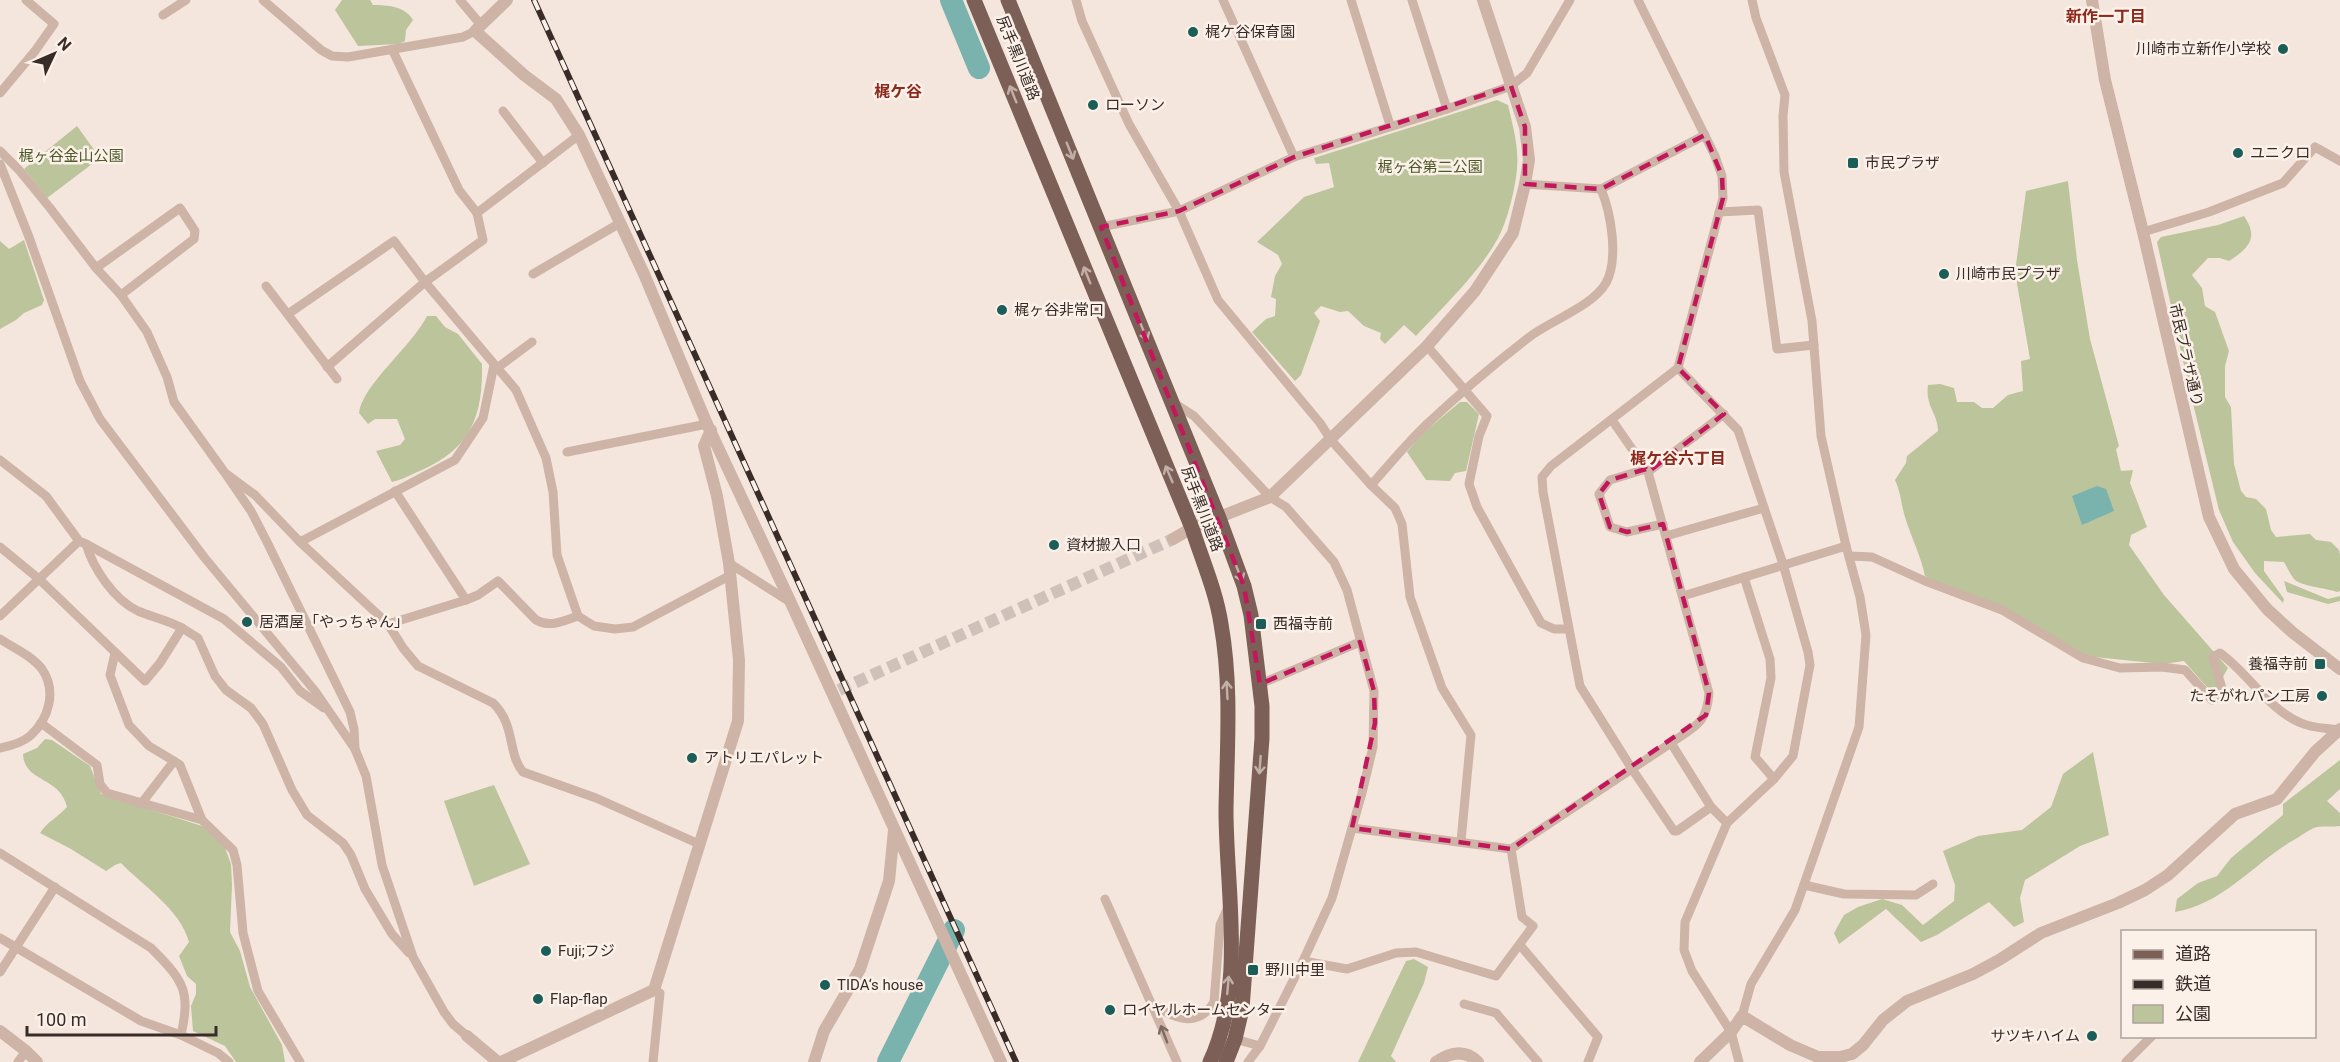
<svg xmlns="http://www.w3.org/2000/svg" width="2340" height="1062" viewBox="0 0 2340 1062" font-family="Roboto,'Noto Sans JP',sans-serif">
	<rect width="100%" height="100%" fill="#f4e6dd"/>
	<g fill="#bcc49b">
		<path d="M342,0H370L373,5C387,5 405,6 413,20L406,30L405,41L399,44L358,46L335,10Z"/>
		<path d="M1497,100L1508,105C1513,126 1519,148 1517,169C1515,189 1509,214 1501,232C1485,267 1442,308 1416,336L1404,325L1385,344L1380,339L1381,333L1364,326L1348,311L1340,312L1321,306L1314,313L1320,321L1301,375L1295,381L1252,332L1266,319L1275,316L1276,299L1271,297L1275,276L1282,264L1278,255L1257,242L1304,197L1334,187L1329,163L1316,164L1314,158Z"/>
		<polygon points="77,126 100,158 47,198 24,169"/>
		<path d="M2068,181L2077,260L2090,339L2119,446L2116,449L2121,471L2133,470L2130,483L2147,527L2131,535L2129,545L2164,595L2228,668L2213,694L2184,661L2163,664L2084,656L1925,576C1921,556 1911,537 1905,517C1901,504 1901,493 1895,480L1906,463L1907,456L1938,431C1938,413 1925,407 1928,385L1940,384L1954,388L1957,402H1974L1982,408H1993L2008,395L2023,391L2021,361L2030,359L2015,272L2026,191Z"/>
		<path d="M2244,216C2259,238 2249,248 2229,261L2220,258H2208L2192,275L2202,288L2205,306L2215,312L2229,351L2225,366V397L2231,407L2234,464L2241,491L2246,497L2256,499L2266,509L2271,530L2276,537L2310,534L2316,540L2331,542L2339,550L2340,555V591L2337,592C2326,588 2300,586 2294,579C2290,574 2287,567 2284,562L2264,561V571L2284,599L2283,603L2255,573L2233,542L2219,510L2187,379L2157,242L2161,237L2218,225Z"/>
		<polygon points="24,240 44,300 42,305 24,313 16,320 0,329 0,241 9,249"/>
		<path d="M427,316H436L445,327L458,334L482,364C483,416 471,448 422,470C412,474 402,480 392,482L376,451L400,445L405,439L397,419H375L368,424L359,413C362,385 413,345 427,316Z"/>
		<polygon points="1460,402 1467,402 1479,414 1466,471 1455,473 1450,481 1426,480 1407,452 1422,434"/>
		<polygon points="2284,581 2328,599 2340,596 2340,601 2328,604 2287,592"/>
		<path d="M45,739L52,740L90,766L101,794L202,826L224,845L231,864L232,885L230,932L240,951L250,987L282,1045L285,1062H236L225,1046L193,1031L191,1006L196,994V984L187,976L179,956L189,942C180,909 144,887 121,863L115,865L106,871L71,849L40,833C47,822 58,817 67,807C66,803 64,798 61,794C50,778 24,778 23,754L37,748Z"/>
		<polygon points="2093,752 2109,835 2080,846 2025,880 2020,898 2024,922 2014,927 1989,902 1937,935 1921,942 1886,909 1839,944 1834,933 1844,915 1858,907 1882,899 1902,905 1923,925 1954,901 1955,885 1943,851 1978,836 2022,830 2051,807 2063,774"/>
		<path d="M2340,760V789L2327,801L2340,813V826C2333,827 2324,826 2317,827C2309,829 2300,837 2292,841C2253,864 2223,904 2175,912L2177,899L2198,883L2217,876L2231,858L2283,815V804Z"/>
		<polygon points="494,785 530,864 474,886 444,801"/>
		<polygon points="1414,959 1428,967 1424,983 1391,1056 1396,1062 1358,1062 1406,961"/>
	</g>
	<polygon fill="#7ab3ae" points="2097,486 2106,489 2114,511 2082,525 2072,496"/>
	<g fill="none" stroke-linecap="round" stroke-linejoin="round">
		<g stroke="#7ab3ae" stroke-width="22">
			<polyline points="951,0 979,68"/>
			<polyline points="888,1062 954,930"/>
		</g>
		<polyline stroke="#cfc1b9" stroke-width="12" stroke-dasharray="12 6" stroke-linecap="butt" points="839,690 1173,539"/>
		<g stroke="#cdb4a7" stroke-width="9">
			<polyline points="263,0 321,50 332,56 348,57 463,37 475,31"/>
			<polyline points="460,0 481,25"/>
			<polyline points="1076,0 1082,21 1129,124 1179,211 1218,300 1320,423 1331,440 1371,485 1395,508 1402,524 1410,597 1442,688 1471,735 1461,841"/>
			<polyline points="1223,0 1294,157"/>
			<polyline points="1351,0 1390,125"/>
			<polyline points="1412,0 1447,109"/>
			<polyline points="1638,0 1715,156 1722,176 1723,198 1678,368 1551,466 1542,477 1543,492 1580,686 1632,769 1674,831 1677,831 1711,807"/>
			<polyline points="163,15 186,0"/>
			<polyline points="392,49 459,190 477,213 483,240 425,282 516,390 546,458 553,492 557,555 578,616 594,626 615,629 633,627 729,576"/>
			<polyline points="0,93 35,51 54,24 26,0"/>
			<polyline points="503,111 543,163"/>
			<path d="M0,151L19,170L50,208L96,268L121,295L147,332L167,377L174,402L225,473L255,495L300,542L388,624L403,648L418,666L493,703C516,725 507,753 523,772L596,798L699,844"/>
			<polyline points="0,164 29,237 80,381 100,419 204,557 315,691 355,749 366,776 382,865 413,957 444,1012 453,1024 467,1036"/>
			<polyline points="1525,184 1601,189 1705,135"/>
			<polyline points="1719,212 1758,210 1777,349 1814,345"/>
			<polyline points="477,213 579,135"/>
			<polyline points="1101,227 1179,211 1294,157 1447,109 1511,86 1527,73 1570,0"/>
			<polyline points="2143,232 2209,212 2283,183 2315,147 2340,161"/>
			<polyline points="96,268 180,208 195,231 194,239 121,295"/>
			<polyline points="533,274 620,223"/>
			<polyline points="266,286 337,379"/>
			<polyline points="288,314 394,241 425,282 327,367"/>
			<polyline points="1427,346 1487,416 1479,436 1469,484 1477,507 1541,623 1554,629 1567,629"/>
			<polyline points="497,368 532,342"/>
			<polyline points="1678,368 1738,430 1783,564 1808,652 1810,665 1793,756 1774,779 1727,823 1685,922 1684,950 1692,971 1731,1032 1739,1062"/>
			<polyline points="1174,403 1194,416 1270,497 1286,507 1334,562 1347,590 1374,691 1373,747 1362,793 1332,898 1303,961 1260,1046 1248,1062"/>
			<polyline points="567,452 707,424"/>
			<path d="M0,460L46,496L79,541L86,544C93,568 114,600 138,611C152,617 168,620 182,628L160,663L145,681L39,579L0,547"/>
			<polyline points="1646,469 1610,480 1599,494 1610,527 1627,532 1663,524"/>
			<polyline points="1648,472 1724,414"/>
			<polyline points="227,476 251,511 267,542 350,712 354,729 355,749"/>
			<path d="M1371,485C1389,465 1407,443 1427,424C1459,394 1493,365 1528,338C1549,321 1592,307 1606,283C1619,259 1611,213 1601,189"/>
			<polyline points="1666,536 1764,508"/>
			<polyline points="300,542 455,460 483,418 494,365"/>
			<polyline points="86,544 224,619 281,667 300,691 324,708"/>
			<path d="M1849,556L1872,557L1925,581L2002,610L2083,658L2120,668L2162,667L2185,670L2212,700L2220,697L2223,692L2213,657L2220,653C2247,672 2270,711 2301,723C2312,728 2326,728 2338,730"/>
			<polyline points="729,563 790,602"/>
			<polyline points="1744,577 1770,659 1771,678 1755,757 1774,779"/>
			<polyline points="1683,596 1846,546"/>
			<path d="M466,600L478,595L498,581L536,620C550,628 564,621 578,616"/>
			<polyline points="0,616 79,541"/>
			<polyline points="388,624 466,600 395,491"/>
			<polyline points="182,628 198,638 215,676 226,690 251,708 263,724 292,790 307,815 343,843 351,855 365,889 392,934 409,953"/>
			<path d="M0,639C14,648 32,656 42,669C57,691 49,719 30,736C22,743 10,746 0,748"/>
			<polyline points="115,653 110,675 129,725 149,746 174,761 141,804"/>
			<polyline points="1260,684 1360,642"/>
			<polyline points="41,723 97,765 100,784 107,793 202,820 233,850 237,865 243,933 258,991 300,1062"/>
			<polyline points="1671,743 1711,807 1727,823"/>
			<polyline points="174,761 180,765 202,820"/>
			<path d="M1352,828L1511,849L1671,743C1695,726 1707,724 1709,693L1648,472L1612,420"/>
			<path d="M0,853L151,948C183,980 191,990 181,1035"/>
			<polyline points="1804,885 1844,894 1916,895 1933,884"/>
			<polyline points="1105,899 1177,1062"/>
			<polyline points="0,938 141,1021 181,1035 218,1053 229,1062"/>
			<polyline points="1520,945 1598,1037 1588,1062"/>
			<polyline points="1303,961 1347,969 1396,953 1416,952 1496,976 1533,926 1522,917 1511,849"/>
			<polyline points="0,972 55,887"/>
			<polyline points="1464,1004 1496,1013 1538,1062"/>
			<path d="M1153,1005C1174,1018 1198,1029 1214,1002L1220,925L1228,907"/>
			<polyline points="1742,1016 1751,984 1795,910 1859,727 1866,635 1860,597 1846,546 1821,436 1812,321 1784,172 1783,116 1785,95 1756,18 1752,0"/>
			<polyline points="1235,1039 1260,1046"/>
			<polyline points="18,1062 26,1051"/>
			<polyline points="653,1062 660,993"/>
			<polyline points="2126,1062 2152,1036"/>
		</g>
		<g stroke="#cdb4a7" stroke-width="12">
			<polyline points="507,0 475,31 524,75 556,99 579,135 644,274 707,424 791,603 1001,1062"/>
			<polyline points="2092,0 2105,80 2143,232 2209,517 2234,569 2267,609 2292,632 2340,669"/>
			<polyline points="1173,539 1192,528 1270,497 1427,346 1475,291 1513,233 1525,184 1529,160 1525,127 1483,0"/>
			<polyline points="0,1031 26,1051 37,1062"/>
			<polyline points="467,1036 498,1062"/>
			<polyline points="501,1062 654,990 738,721 739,660 729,563 717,496 704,446 711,430"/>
			<polyline points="814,1062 824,1031 860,969 889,881 894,830"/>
			<path d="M1436,1062C1450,1052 1465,1049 1478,1062"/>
			<polyline points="1700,1062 1731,1032 1742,1016 1790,1045 1818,1057 1840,1057 1852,1054 1863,1045 1883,1020 1907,1001 1973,974 1999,960 2041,933 2118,903 2145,890 2168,875 2235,814 2277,799 2315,752 2340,729"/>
		</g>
		<g stroke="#7c6058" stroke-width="15">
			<path d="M974,0L1192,528C1202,560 1216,591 1221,624C1232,686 1227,748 1226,810C1226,892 1246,985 1210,1062"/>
			<polyline points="1008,0 1219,518 1244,586 1251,615 1262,706 1262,738 1242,1009 1235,1039 1226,1062"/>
		</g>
		<defs>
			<polyline id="rail" points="534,0 1016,1062"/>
		</defs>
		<use href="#rail" stroke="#392b28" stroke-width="6"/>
		<use href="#rail" stroke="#fbf1e9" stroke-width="4" stroke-dasharray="11" stroke-linecap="butt"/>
	</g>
	<defs><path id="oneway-shaft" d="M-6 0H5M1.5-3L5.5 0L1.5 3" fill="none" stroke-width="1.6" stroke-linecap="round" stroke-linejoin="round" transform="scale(1.5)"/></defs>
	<g stroke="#c2b0a8">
		<use href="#oneway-shaft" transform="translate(1013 94) rotate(-112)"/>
		<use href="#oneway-shaft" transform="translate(1070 151) rotate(68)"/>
		<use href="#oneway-shaft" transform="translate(1087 275) rotate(-112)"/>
		<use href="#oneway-shaft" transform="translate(1144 332) rotate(68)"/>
		<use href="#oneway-shaft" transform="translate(1169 474) rotate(-113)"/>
		<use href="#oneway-shaft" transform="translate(1239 573) rotate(69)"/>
		<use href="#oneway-shaft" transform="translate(1227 690) rotate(-93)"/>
		<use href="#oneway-shaft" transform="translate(1260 765) rotate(94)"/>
		<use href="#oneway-shaft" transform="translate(1228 985) rotate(-85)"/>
	</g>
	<use stroke="#7c6961" href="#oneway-shaft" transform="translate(1164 1034) rotate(-111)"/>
	<path fill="none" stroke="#c2185b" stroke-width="4.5" stroke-dasharray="12 8" stroke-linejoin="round" d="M1511,86L1525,127V184L1601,189L1705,135L1722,176L1723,198L1678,368L1724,414L1648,472L1646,469L1610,480L1599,494L1610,527L1627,532L1663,524L1709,693L1706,715L1511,849L1352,828L1375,723L1374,691L1360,642L1260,684L1244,586L1101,227L1179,211L1294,157Z"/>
	<g fill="#1b5d59" stroke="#fbf1e9" stroke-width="2">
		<circle cx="1193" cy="32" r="6"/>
		<circle cx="2283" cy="49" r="6"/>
		<circle cx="1093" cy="105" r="6"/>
		<circle cx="2238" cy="153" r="6"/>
		<rect x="1847" y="157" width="12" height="12" rx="3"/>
		<circle cx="1944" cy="274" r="6"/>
		<circle cx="1002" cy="310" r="6"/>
		<circle cx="1054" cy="545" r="6"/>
		<circle cx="247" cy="622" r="6"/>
		<rect x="1255" y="618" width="12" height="12" rx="3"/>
		<rect x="2314" y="658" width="12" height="12" rx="3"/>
		<circle cx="2322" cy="696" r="6"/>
		<circle cx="692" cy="758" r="6"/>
		<circle cx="546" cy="951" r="6"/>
		<rect x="1247" y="964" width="12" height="12" rx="3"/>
		<circle cx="825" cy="985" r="6"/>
		<circle cx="538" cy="999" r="6"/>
		<circle cx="1110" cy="1010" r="6"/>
		<circle cx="2092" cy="1036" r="6"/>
	</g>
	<g text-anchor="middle" stroke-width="5" stroke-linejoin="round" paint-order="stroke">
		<g font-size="15" fill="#392b28" stroke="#fbf1e9" text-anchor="start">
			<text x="1205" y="37">梶ケ谷保育園</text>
			<text x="2271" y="54" text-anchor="end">川崎市立新作小学校</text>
			<text x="1105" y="110">ローソン</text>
			<text x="2250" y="158">ユニクロ</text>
			<text x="1865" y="168">市民プラザ</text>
			<text x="1956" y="279">川崎市民プラザ</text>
			<text x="1014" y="315">梶ヶ谷非常口</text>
			<text x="1066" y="550">資材搬入口</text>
			<text x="259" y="627">居酒屋「やっちゃん」</text>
			<text x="1273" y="629">西福寺前</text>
			<text x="2308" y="669" text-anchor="end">養福寺前</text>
			<text x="2310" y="701" text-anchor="end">たそがれパン工房</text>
			<text x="704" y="763">アトリエパレット</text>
			<text x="558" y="956">Fuji;フジ</text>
			<text x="1265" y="975">野川中里</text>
			<text x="837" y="990">TIDA‘s house</text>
			<text x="550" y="1004">Flap-flap</text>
			<text x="1122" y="1015">ロイヤルホームセンター</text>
			<text x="2080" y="1041" text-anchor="end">サツキハイム</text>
		</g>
		<g font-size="15" fill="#392b28" stroke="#fbf1e9">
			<text transform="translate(1018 58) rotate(68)" y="5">尻手黒川道路</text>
			<text transform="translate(2186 355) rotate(77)" y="5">市民プラザ通り</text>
			<text transform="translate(1202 509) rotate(69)" y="5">尻手黒川道路</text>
		</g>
		<g font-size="15" fill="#4e592a" stroke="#fbf1e9">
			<text x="71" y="161">梶ヶ谷金山公園</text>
			<text x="1430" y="172">梶ヶ谷第二公園</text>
		</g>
		<g font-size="16" font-weight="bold" fill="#8d281c" stroke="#fbf1e9">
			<text x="2106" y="22">新作一丁目</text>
			<text x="898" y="97">梶ケ谷</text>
			<text x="1678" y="464">梶ケ谷六丁目</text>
		</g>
	</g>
	<rect x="2121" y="930" width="195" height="108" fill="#fbf1e9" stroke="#ada29c" stroke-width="1.5"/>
	<rect x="2133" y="950" width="30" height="9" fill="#7c6058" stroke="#ada29c" stroke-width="1.5"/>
	<text x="2175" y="960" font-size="18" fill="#392b28">道路</text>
	<rect x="2133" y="980" width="30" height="9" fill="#392b28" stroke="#ada29c" stroke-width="1.5"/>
	<text x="2175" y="990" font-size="18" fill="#392b28">鉄道</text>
	<rect x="2133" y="1005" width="30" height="18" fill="#bcc49b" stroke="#ada29c" stroke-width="1.5"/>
	<text x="2175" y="1020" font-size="18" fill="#392b28">公園</text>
	<g transform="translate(54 54) rotate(46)" stroke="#fbf1e9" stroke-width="4.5" paint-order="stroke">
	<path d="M0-4.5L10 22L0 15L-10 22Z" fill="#392b28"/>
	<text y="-9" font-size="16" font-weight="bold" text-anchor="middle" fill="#392b28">N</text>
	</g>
	<path d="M27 1026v9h189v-9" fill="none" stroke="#392b28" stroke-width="3"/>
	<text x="36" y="1026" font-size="18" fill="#392b28" stroke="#fbf1e9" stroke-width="4.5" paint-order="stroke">100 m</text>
</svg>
